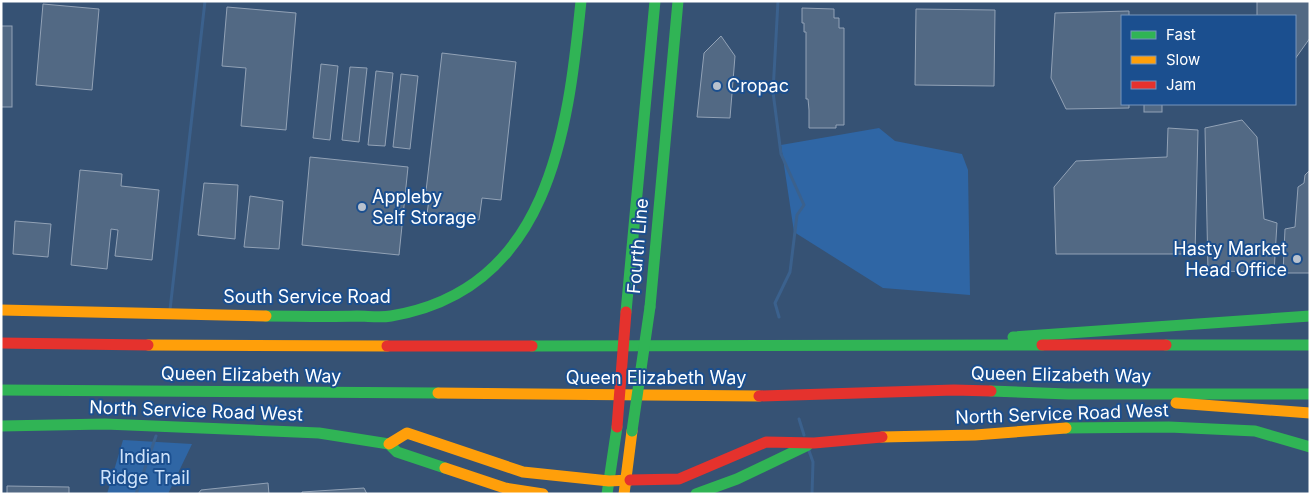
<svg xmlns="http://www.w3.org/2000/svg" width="1311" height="495" viewBox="0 0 1311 495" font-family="Inter,sans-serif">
	<rect width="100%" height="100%" fill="#365274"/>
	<g fill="#2f66a5">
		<polygon points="879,128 895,141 962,154 968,170 970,295 883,288 794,232 781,145"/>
		<polygon points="123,440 192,444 168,494 107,494"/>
	</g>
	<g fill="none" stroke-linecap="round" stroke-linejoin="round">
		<g stroke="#3b618d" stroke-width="3">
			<polyline points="778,1 773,92 781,154 804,205 797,215 790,272 775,303 779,317"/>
			<polyline points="170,310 205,1"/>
			<polyline points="799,419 804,435"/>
			<polyline points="808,448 813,462 812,494"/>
			<polyline points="136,494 156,436"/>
		</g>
	</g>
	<g fill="#526984" stroke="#92a2b6">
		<polygon points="1257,1 1310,1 1310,38 1295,59 1295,16 1257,16"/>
		<polygon points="43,4 99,9 92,90 36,85"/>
		<polygon points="227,7 296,13 286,130 241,126 246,68 222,66"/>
		<polygon points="802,8 834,9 834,18 839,18 839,28 844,28 844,125 836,125 836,128 809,128 809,110 808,99 806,99 806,32 804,32 804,23 802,23"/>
		<polygon points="916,9 995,10 994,86 915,85"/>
		<polygon points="1129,11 1129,16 1122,16 1122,104 1129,104 1129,108 1066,109 1051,78 1055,13"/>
		<rect x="1" y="26" width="11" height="81"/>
		<polygon points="721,36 735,56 730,118 697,117 704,53"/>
		<polygon points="442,53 516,62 501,200 482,198 479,220 460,218 459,222 447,221 447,217 427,214 430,192 426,191"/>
		<polygon points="321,64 338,66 330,140 313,138"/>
		<polygon points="350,67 367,68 359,142 342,140"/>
		<polygon points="376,71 393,73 385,146 368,145"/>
		<polygon points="401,74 418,76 410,149 393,147"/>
		<rect x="1144" y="104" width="18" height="8"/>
		<polygon points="1242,120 1257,137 1264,219 1277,223 1274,272 1208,271 1205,128"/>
		<polygon points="1168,128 1198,130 1195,254 1056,254 1054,187 1076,161 1167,157"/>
		<polygon points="310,157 408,167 399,255 302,245"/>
		<polygon points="80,170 122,174 121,186 159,190 152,260 115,256 118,230 111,229 107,269 71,265"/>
		<polygon points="1309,171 1310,273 1283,273 1285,229 1295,227 1298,187 1304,183 1305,175"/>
		<polygon points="204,183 238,185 235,239 198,235"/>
		<polygon points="250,196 283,201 279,249 244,247"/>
		<polygon points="15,221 51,224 48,257 13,254"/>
		<polygon points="268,483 269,494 198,494 201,490"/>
		<polygon points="7,486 69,487 69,494 7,494"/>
		<polygon points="364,488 367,494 302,494 302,492"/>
	</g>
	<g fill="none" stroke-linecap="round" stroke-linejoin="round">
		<g stroke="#30b455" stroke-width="11">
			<polyline points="650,307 678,1"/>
			<polyline points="626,312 655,1"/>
			<path d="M266,316C296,316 327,317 357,316C368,316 380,318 391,316C549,290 568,132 581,1"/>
			<polyline points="1013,337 1310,316"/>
			<polyline points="1166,345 1310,345"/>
			<polyline points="532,346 1042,345"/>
			<polyline points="1,390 438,393"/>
			<polyline points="991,391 1068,394 1310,394"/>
			<polyline points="1,426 105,424 319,433 389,444 397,452 445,468"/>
			<polyline points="1066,428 1169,427 1255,431 1310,447"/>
			<polyline points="607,494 617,427"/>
			<polyline points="696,494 737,479 808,445"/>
		</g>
		<g stroke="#ff9f0a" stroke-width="11">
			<polyline points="1,310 266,316"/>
			<polyline points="148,345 387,346"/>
			<polyline points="438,393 759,396"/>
			<polyline points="1176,403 1310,413"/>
			<polyline points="882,437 975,435 1066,428"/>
			<polyline points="389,444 407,433 523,472 609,481 630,480"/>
			<polyline points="445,468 505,488 543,494"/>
			<polyline points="624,494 632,431"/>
		</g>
		<g stroke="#e5322d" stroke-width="11">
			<polyline points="1,343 148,345"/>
			<polyline points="1042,345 1166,345"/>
			<polyline points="387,346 532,346"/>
			<polyline points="759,396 954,390 991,391"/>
			<polyline points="630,480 679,479 766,442 814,443 882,437"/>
		</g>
		<polyline stroke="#30b455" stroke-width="11" points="632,431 650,307"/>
		<polyline stroke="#e5322d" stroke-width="11" points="617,427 626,312"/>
	</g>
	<g fill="#b9c2ce" stroke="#1b4f8f" stroke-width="2">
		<circle cx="717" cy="86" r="5"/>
		<circle cx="362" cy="207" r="5"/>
		<circle cx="1297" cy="259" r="5"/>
	</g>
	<g text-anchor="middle" stroke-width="4" stroke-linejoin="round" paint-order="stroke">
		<g font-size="18" fill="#fff" stroke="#1b4f8f" text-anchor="start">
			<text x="727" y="92">Cropac</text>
			<text x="372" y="203">Appleby<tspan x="372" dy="21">Self Storage</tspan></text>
			<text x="1287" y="255" text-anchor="end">Hasty Market<tspan x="1287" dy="21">Head Office</tspan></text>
		</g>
		<g font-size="18" fill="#fff" stroke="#1b4f8f">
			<text transform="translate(638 246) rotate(-85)" y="6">Fourth Line</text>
			<text x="307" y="303">South Service Road</text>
			<text transform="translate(251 375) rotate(1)" y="6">Queen Elizabeth Way</text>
			<text transform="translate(1061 375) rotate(1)" y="6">Queen Elizabeth Way</text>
			<text x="656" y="384">Queen Elizabeth Way</text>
			<text transform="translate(196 411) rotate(2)" y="6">North Service Road West</text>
			<text transform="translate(1062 414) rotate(-2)" y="6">North Service Road West</text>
		</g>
		<g font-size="18" fill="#cfe3fa" stroke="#1b4f8f">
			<text x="145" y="463">Indian<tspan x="145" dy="21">Ridge Trail</tspan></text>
		</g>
	</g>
	<rect width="1311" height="495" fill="none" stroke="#ffffff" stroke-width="5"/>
	<rect x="1121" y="15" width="175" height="90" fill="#1b4f8f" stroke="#7695bc"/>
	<rect x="1131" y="31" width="25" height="8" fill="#30b455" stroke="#7695bc"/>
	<text x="1166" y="40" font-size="15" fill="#ffffff">Fast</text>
	<rect x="1131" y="56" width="25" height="8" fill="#ff9f0a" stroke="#7695bc"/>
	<text x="1166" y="65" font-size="15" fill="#ffffff">Slow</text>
	<rect x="1131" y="81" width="25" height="8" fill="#e5322d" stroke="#7695bc"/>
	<text x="1166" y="90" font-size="15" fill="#ffffff">Jam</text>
</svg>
